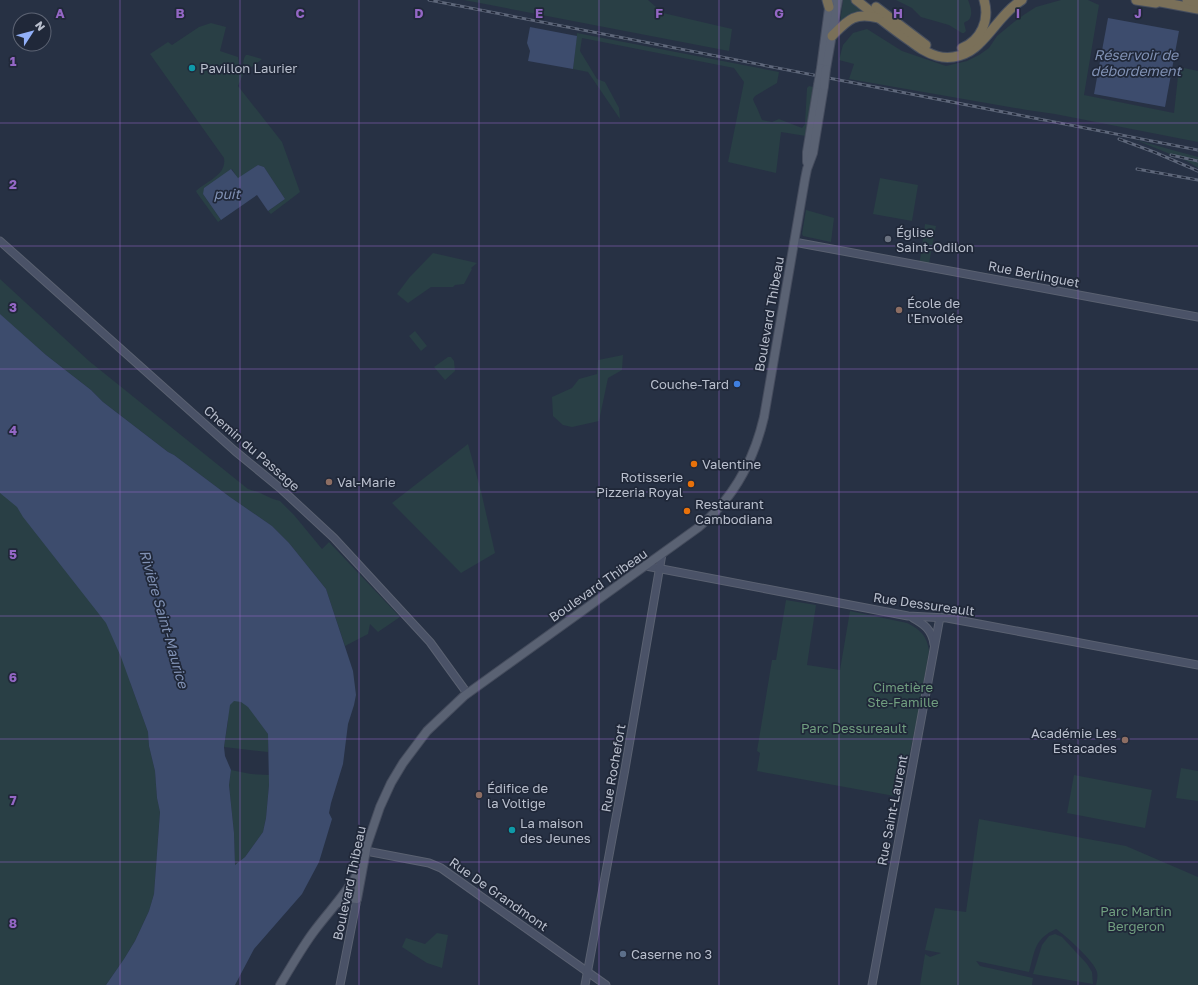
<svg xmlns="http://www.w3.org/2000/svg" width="1198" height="985" viewBox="0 0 1198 985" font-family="'Golos Text',sans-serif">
	<rect width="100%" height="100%" fill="#273144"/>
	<g fill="#293f45">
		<polygon points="464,0 648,0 663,13 732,29 729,51"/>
		<polygon points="843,0 852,0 873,15 840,23"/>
		<path d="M896,0H968C970,5 973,13 970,18C969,21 966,21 964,23L966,31L964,33H962L949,25L921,17L912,8Z"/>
		<polygon points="1061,0 1088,0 1099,5 1084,95 1174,113 1179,67 1198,71 1198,142 1055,114 1027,110 849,79 854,64 839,60 843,45 853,33 867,29 902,51 946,66 967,61 979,55 989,48 997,36 1014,22 1025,14 1036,7"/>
		<path d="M211,23L226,27L220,51L238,57L239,66L244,72L238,86L282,142L300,192L271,214L268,211L285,199L264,167L258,165L238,179L232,169L203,194L221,220L218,222L197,193L196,191C207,181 227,175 224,158L150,54L168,42L172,45L199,27Z"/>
		<polygon points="577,33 779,72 777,83 755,96 753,99 754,102 757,108 762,120 772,122 779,119 802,128 805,124 807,88 809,86 813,87 806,136 781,132 776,173 728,162 744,82 734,68 582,38 580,51 597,79 605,82 619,108 620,119 588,72 573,69"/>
		<path d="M246,55H248L262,59C259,61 252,68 248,68C241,68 243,58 246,55Z"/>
		<polygon points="1136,140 1198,157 1198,168 1187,161"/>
		<polygon points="880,178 918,185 912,221 873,214"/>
		<polygon points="806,210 834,218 831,242 803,236 802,234"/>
		<polygon points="925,224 936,226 928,269 919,267"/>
		<polygon points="433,253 477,263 471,268 472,269 464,284 455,285 453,287 431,287 408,303 397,294 409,278"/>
		<polygon points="0,279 89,361 248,489 258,492 273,499 280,501 294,515 322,549 329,542 400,617 378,632 370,624 368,634 345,646 326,589 289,543 272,526 230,497 174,455 168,452 103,402 91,390 46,355 5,319 0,314"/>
		<polygon points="415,331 427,346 421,351 409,336"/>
		<polygon points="623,355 622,370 608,378 599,421 572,427 563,425 553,416 552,397 572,388 579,379 597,374 598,360"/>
		<polygon points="448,357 451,357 454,361 455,371 445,380 434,367"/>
		<polygon points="0,444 152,558 268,734 268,752 224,747 228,721 130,682 148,732 149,746 155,771 157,798 160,811 154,894 149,911 135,941 124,959 106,985 0,985"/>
		<polygon points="468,444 481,491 495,553 461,573 392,503"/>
		<path d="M786,600L816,605L807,665L840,670L850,611L907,623C921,630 927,636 929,651L918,715L900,797L757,771L760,753L757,751L772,660H776Z"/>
		<polygon points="1181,768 1198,771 1198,801 1176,798"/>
		<polygon points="231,770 251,774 269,775 269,785 266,818 263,832 245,857 235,865 234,833 229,785"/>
		<polygon points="1074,775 1152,790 1145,828 1067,813"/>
		<path d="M979,819L1126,846L1198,877V985H1096C1097,981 1098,976 1097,972C1095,962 1065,935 1056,929C1034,939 1035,951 1029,972L976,961L980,966L1033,978L1032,985H920L925,954L930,957L941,953L925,950L935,908L966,912Z"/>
		<polygon points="437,933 448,935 442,968 427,963 402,947 406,938 425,944"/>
		<polygon points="1055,934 1062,937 1087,964 1092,972 1093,984 1033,974 1042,945 1049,936"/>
	</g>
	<g fill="#3d4c6d" fill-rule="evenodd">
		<polygon points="1108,18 1179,31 1165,107 1094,94"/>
		<polygon points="530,27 577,36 573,69 528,61 530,51 527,43"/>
		<polygon points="258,165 264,167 285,199 268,211 257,195 221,220 203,194 204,188 231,169 238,178"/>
		<path d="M0,314L46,355L91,390L103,402L168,452L174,455L230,497L272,526L289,543L326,589L353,671L356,695L354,705L348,724L343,764L331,803L329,813L332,819L319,862L302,894L254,949L235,985H106L124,959L135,941L149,911L154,894L160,812L157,798L155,771L149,746L148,732L121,657L106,623L23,517L17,507L0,493ZM234,701L241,702L248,707L268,734L269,785L266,818L263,832L245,857L235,865L234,833L229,785L231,770L225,756L224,747L230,705Z"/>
	</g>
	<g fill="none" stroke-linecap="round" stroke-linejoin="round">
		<defs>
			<g id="secondary">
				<polyline points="0,241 235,451 280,488 334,538 430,642 467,693"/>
				<polyline points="794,242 1198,317"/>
				<polyline points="646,566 908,616 947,618 1198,665"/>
				<path d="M913,618C924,624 932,630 934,644"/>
				<polyline points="366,851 429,863 441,868 606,985"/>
				<polyline points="340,985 357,899"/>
				<polyline points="585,985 625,769 662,554"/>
				<polyline points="872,985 940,617"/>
			</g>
			<g id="primary">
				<polyline points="821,68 830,1"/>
				<polyline points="826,69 838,0"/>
				<polyline points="807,162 807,152 818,85"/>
				<path d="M338,903L347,898L357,899L367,845L380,807L391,783L403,763L427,731L464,696L699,527C733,499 754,460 764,417L805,179L807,169L813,153L824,86"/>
				<path d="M280,985C291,967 302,947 315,930C330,910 347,893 359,871"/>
			</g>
			<g id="highway">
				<polyline points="827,0 829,7"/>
				<path d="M856,0C874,14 891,28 910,41C918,47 926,53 937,56C952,60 968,55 979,44C994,30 1004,11 1022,0"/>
				<polyline points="1136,0 1156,3"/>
				<polyline points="1150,0 1198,9"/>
				<polyline points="1187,0 1198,2"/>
				<polyline points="876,7 926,45"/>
				<path d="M832,36C848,20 854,12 878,18"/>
				<path d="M962,48C981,40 990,20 984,0"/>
			</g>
		</defs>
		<use href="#secondary" stroke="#5a6171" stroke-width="9"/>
		<use href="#primary" stroke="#454c5d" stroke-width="10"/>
		<use href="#highway" stroke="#464e5e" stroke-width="11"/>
		<use href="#secondary" stroke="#4a5267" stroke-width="7"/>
		<use href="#primary" stroke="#5a6273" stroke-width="8"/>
		<use href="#highway" stroke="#7a7059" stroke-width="9"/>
		<defs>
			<g id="rail">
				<polyline points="429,0 1198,150"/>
				<polyline points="1119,139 1154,152 1198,171"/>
				<polyline points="1171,155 1198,161"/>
				<polyline points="1137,169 1198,180"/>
			</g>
		</defs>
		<use href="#rail" stroke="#5e677a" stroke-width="3"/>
		<use href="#rail" stroke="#202839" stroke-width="1.5" stroke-dasharray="4.5" stroke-linecap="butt"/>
		<defs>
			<g id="primary-bridge">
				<polyline points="818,85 821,68"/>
				<polyline points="824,86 826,69"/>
			</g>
		</defs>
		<use href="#primary-bridge" stroke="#454c5d" stroke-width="10" stroke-linecap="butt"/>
		<use href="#primary-bridge" stroke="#5a6273" stroke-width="8"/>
	</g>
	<path fill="none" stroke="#9467c5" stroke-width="1" stroke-opacity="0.55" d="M120,0V985M240,0V985M359,0V985M479,0V985M599,0V985M719,0V985M839,0V985M958,0V985M1078,0V985M0,123H1198M0,246H1198M0,369H1198M0,492H1198M0,616H1198M0,739H1198M0,862H1198"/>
	<g fill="#0f9aa8" stroke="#202839" stroke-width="1.5">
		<circle cx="192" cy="68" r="4"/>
		<circle cx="512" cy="830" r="4"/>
	</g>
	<circle fill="#6b7280" stroke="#202839" stroke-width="1.5" cx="888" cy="239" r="4"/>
	<g fill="#8d6e63" stroke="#202839" stroke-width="1.5">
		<circle cx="899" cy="310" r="4"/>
		<circle cx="329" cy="482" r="4"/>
		<circle cx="1125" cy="740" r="4"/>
		<circle cx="479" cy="795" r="4"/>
	</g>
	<circle fill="#3f7fe0" stroke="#202839" stroke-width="1.5" cx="737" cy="384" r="4"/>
	<g fill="#e8710a" stroke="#202839" stroke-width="1.5">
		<circle cx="694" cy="464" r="4"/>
		<circle cx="691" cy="484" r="4"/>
		<circle cx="687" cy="511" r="4"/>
	</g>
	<circle fill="#5c6f8a" stroke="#202839" stroke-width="1.5" cx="623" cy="954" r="4"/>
	<g text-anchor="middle" stroke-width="3.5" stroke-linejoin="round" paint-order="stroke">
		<g font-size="13" fill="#b9bfcd" stroke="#202839" text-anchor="start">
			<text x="200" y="73">Pavillon Laurier</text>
			<text x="896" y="237">Église<tspan x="896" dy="15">Saint-Odilon</tspan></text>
			<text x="907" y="308">École de<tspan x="907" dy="15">l'Envolée</tspan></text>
			<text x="729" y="389" text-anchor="end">Couche-Tard</text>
			<text x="702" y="469">Valentine</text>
			<text x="683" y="482" text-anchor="end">Rotisserie<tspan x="683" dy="15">Pizzeria Royal</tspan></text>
			<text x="337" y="487">Val-Marie</text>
			<text x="695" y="509">Restaurant<tspan x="695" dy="15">Cambodiana</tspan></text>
			<text x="1117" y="738" text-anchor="end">Académie Les<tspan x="1117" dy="15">Estacades</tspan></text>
			<text x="487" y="793">Édifice de<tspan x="487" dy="15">la Voltige</tspan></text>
			<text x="520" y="828">La maison<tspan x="520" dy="15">des Jeunes</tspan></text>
			<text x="631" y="959">Caserne no 3</text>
		</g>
		<g font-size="13" fill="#b9bfcd" stroke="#202839">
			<text transform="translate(1034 274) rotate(11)" y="5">Rue Berlinguet</text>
			<text transform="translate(769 314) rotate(-80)" y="5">Boulevard Thibeau</text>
			<text transform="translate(252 448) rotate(41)" y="5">Chemin du Passage</text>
			<text transform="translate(598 585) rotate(-35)" y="5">Boulevard Thibeau</text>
			<text transform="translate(924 604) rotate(8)" y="5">Rue Dessureault</text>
			<text transform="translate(613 768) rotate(-80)" y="5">Rue Rochefort</text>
			<text transform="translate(892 810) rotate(-79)" y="5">Rue Saint-Laurent</text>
			<text transform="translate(349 883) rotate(-78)" y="5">Boulevard Thibeau</text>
			<text transform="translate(499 894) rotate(35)" y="5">Rue De Grandmont</text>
		</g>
		<g font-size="13" fill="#709e7f" stroke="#202839">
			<text x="903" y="692">Cimetière<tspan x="903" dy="15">Ste-Famille</tspan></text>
			<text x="854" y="733">Parc Dessureault</text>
			<text x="1136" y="916">Parc Martin<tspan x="1136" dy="15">Bergeron</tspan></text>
		</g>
		<g font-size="14" font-style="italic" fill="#8091b4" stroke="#202839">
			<text x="1136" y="60">Réservoir de<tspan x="1136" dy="16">débordement</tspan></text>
			<text x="227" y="199">puit</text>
			<text transform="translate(164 619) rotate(74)" y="5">Rivière Saint-Maurice</text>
		</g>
	</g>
	<g font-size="13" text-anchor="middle" font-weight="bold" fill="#9467c5" stroke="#202839" stroke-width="3.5" stroke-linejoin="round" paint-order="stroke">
		<text x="60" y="18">A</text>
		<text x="180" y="18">B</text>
		<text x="300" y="18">C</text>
		<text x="419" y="18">D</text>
		<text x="539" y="18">E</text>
		<text x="659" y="18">F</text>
		<text x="779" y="18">G</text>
		<text x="898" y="18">H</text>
		<text x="1018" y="18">I</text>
		<text x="1138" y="18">J</text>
		<text x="13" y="66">1</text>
		<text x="13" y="189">2</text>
		<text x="13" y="312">3</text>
		<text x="13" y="435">4</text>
		<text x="13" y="559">5</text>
		<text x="13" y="682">6</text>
		<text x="13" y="805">7</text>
		<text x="13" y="928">8</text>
	</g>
	<g transform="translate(32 32) rotate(54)"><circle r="19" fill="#202839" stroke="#5d6474"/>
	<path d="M0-3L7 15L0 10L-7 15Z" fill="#92b0f9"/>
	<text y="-6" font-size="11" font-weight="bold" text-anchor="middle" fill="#b9bfcd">N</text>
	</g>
</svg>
